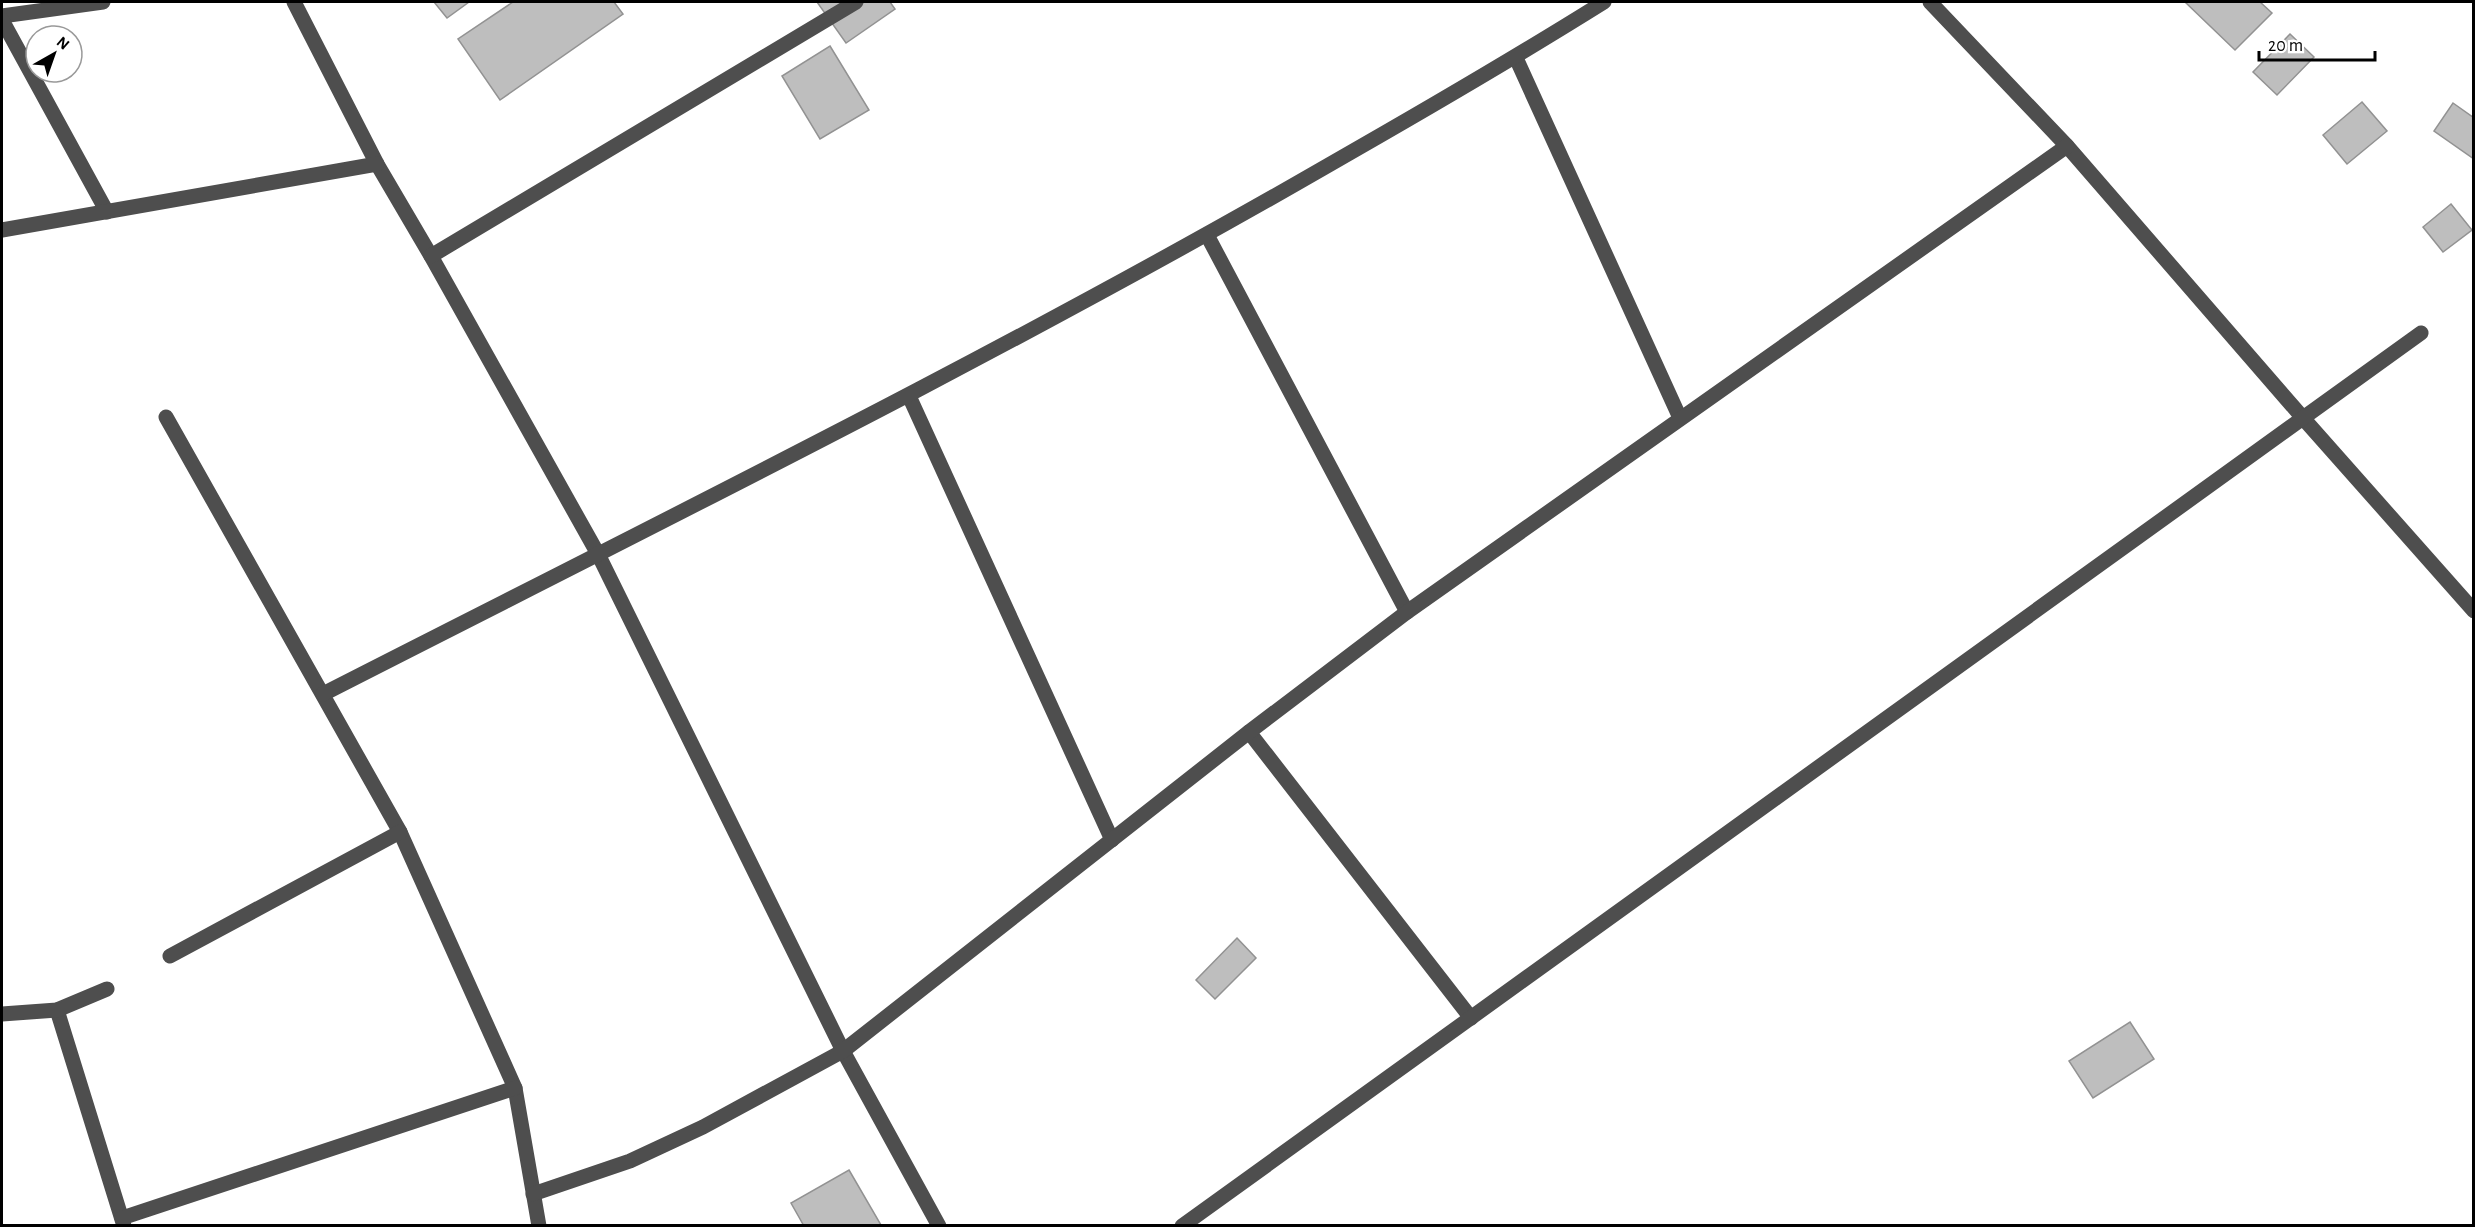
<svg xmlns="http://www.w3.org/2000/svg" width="2475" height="1227" viewBox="0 0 2475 1227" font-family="'Alegreya Sans',sans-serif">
	<rect width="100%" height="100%" fill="#fff"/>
	<g fill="#bebebe" stroke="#929292" stroke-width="1.5">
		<polygon points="434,2 469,2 447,18"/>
		<polygon points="513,2 614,2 623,14 500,100 458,39"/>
		<polygon points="817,2 890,2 895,9 846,43"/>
		<polygon points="2185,2 2260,2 2272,13 2235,50"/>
		<polygon points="2290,34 2314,57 2277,95 2253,72"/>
		<polygon points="830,46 869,110 820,139 782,76"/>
		<polygon points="2362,102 2387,131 2347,164 2323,135"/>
		<polygon points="2453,103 2474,118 2474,159 2434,131"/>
		<polygon points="2451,204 2472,230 2443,252 2423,227"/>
		<polygon points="1237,938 1256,958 1215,999 1196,980"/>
		<polygon points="2130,1022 2154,1059 2093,1098 2069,1061"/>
		<polygon points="849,1170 881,1225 804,1226 791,1203"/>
	</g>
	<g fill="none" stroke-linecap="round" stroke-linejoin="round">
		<g stroke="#4e4e4e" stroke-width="15">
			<polyline points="294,2 377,164 431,256 598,554 843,1051 939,1226"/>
			<polyline points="1930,2 2067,146 2303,418 2474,611"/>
			<polyline points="2,16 103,2"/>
			<polyline points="2,20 107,212"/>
			<polyline points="1516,58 1680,418"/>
			<polyline points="2,230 377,164"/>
			<polyline points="1207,235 1407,612"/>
			<polyline points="431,256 856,2"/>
			<polyline points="909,396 1112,840"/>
			<polyline points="166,417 400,832 515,1088 539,1226"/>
			<path d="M323,694C660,522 999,355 1327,166C1420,113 1513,59 1604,2"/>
			<polyline points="1249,732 1471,1018"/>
			<polyline points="170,956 400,832"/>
			<polyline points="57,1010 124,1226"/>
			<polyline points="2,1014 57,1010 107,989"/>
			<polyline points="533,1194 630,1161 703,1127 843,1051 1249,732 1407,612 2067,146"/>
			<polyline points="122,1218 515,1088"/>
			<polyline points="1182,1226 2421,333"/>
		</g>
	</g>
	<rect width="2475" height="1227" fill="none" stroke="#000000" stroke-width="6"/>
	<g transform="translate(54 54) rotate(40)"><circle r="28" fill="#ffffff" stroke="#999999" stroke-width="1.5"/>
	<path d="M0-4.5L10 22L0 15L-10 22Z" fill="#000000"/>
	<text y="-9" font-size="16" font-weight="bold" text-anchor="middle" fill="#000000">N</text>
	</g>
	<path d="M2259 51v9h116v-9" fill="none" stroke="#000000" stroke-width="3"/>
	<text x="2268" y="51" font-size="18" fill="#000000" stroke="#ffffff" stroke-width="4.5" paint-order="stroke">20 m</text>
</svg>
